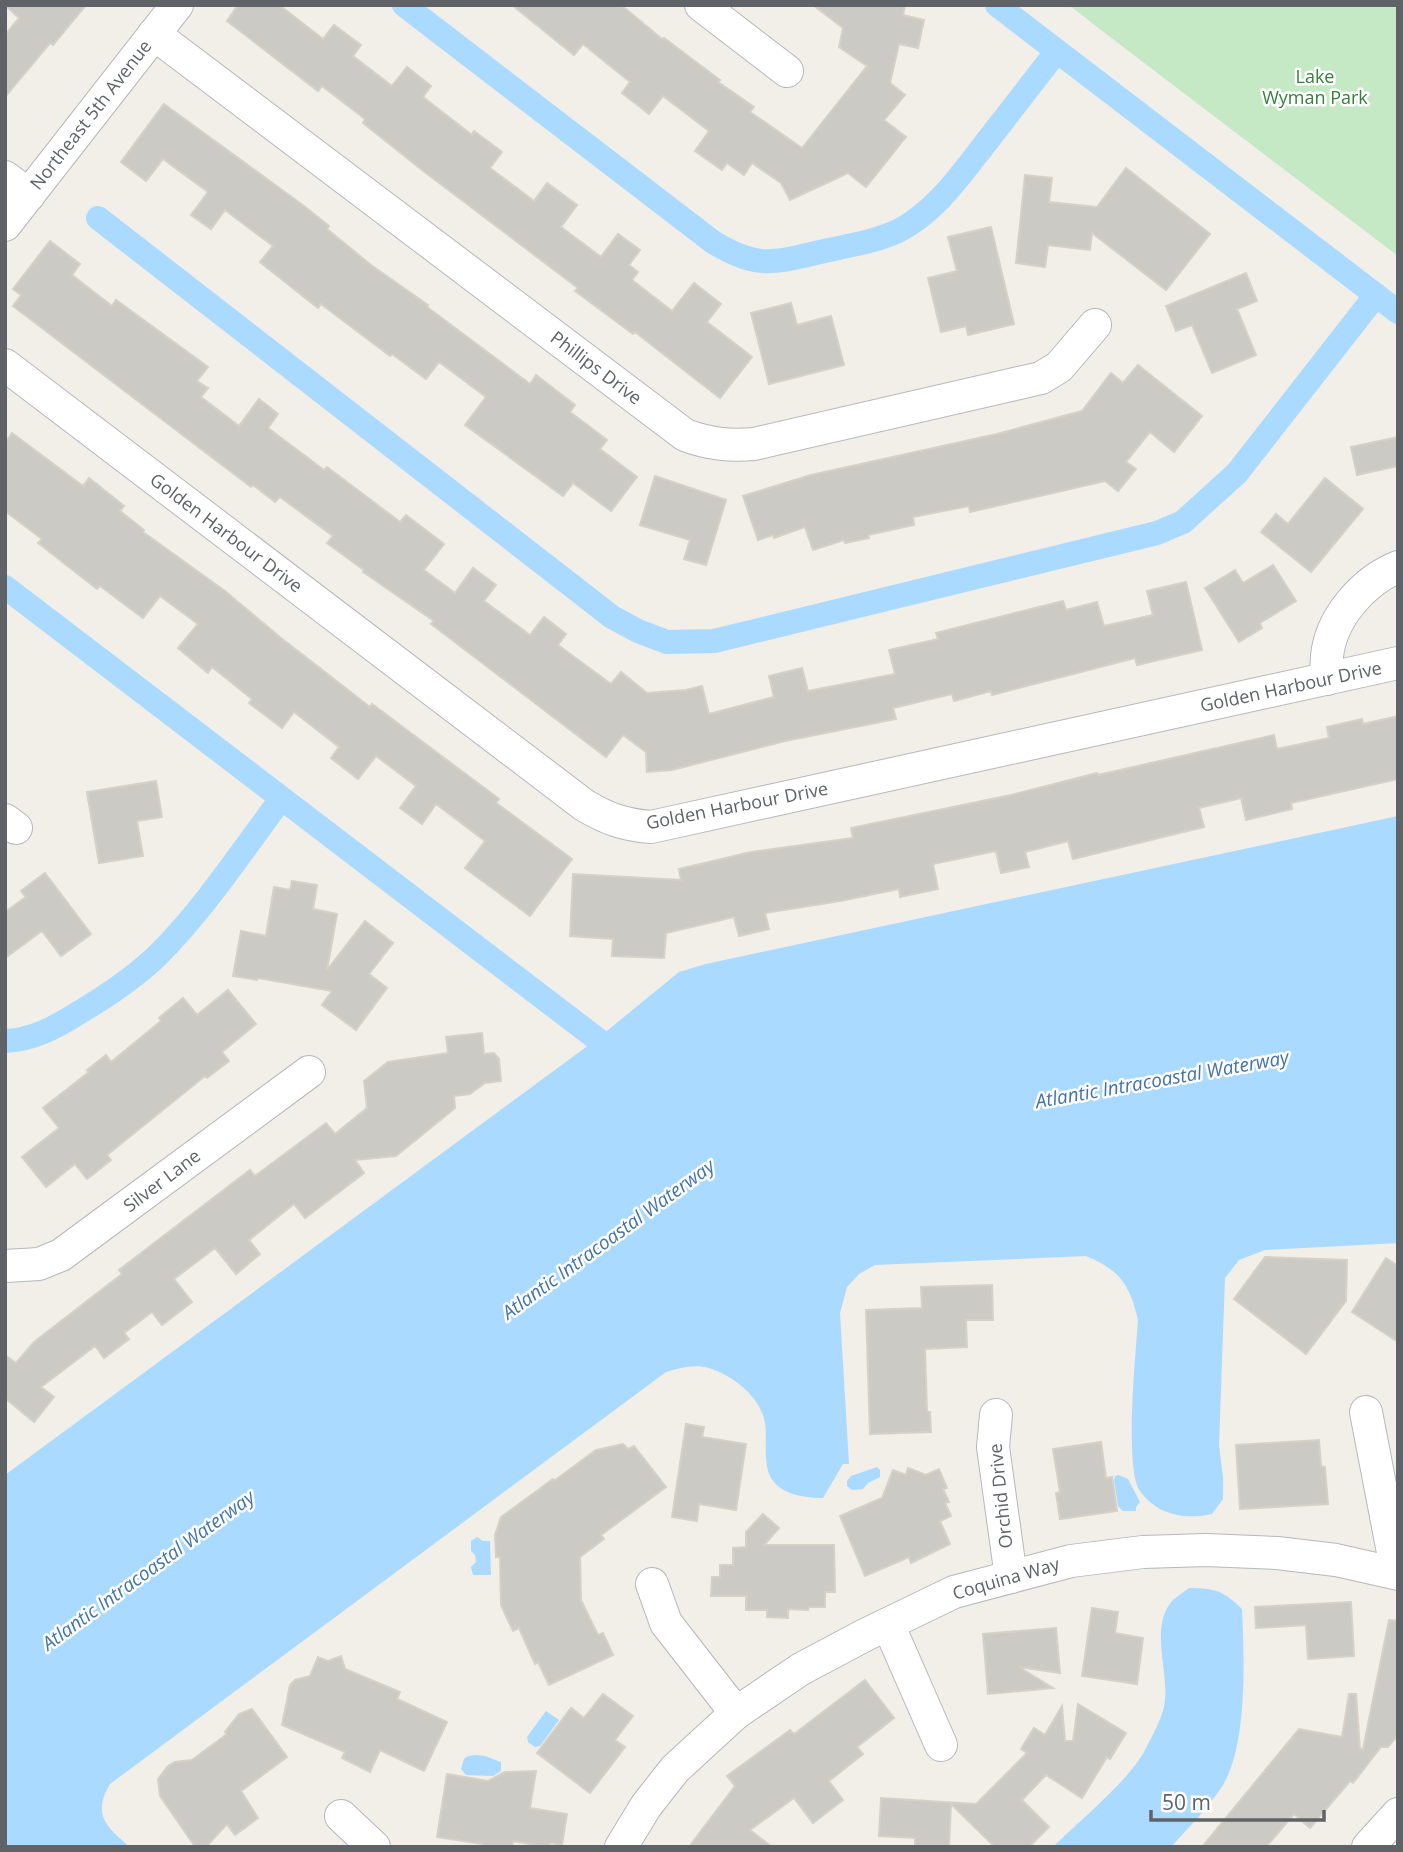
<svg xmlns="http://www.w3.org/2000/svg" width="1403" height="1852" viewBox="0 0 1403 1852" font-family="'Open Sans',sans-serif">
	<rect width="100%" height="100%" fill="#f1efe8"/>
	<polygon fill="#c5e8c5" points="1069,5 1398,5 1398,256 1114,40"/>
	<g fill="#aadaff">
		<path d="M1398,816V1243L1265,1250L1239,1260L1225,1278L1219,1445L1223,1478V1499L1212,1514C1185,1520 1157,1515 1140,1491C1124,1469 1136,1352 1138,1320C1130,1284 1119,1270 1086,1256L875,1265L859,1274L847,1287L840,1313L849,1464H843L823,1498C803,1498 775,1494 768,1471C764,1456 767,1438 765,1423C761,1397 732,1375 709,1368C694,1364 680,1368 666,1372L110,1784C92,1814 106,1827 130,1847H5V1475L597,1039L679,972L706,964Z"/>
		<polygon points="877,1467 880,1470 880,1477 868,1483 863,1489 852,1490 847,1486 847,1481 851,1476"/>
		<polygon points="1119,1475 1128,1479 1140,1502 1136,1507 1136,1511 1123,1511 1118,1506 1114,1480 1115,1476"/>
		<polygon points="477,1537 483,1541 490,1541 491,1575 473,1575 471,1567 476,1562 475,1555 471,1551 471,1541"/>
		<path d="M1189,1588C1215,1588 1224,1591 1242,1609C1244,1657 1248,1743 1223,1785C1208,1808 1189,1827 1171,1847H1053C1080,1820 1128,1782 1145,1750C1152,1736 1164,1716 1165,1700C1168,1669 1150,1627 1172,1601C1177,1596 1184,1592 1189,1588Z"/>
		<polygon points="546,1711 559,1720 540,1746 535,1747 528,1742 527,1737"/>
		<polygon points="475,1755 485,1756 501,1762 501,1771 493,1776 466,1775 461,1769 464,1759 468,1756"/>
	</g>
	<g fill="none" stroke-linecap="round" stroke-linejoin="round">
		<g stroke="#aadaff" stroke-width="24">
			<path d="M404,5L713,242C757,269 773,263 820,252C846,246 874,242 898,231C936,212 962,173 988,140C1011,110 1034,81 1057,51"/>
			<polyline points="997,5 1398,312"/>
			<polyline points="98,218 612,617 638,631 667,642 714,641 1157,533 1183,522 1237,473 1376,295"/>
			<polyline points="5,587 597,1039 621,1061"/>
			<path d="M5,1041C33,1040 56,1027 80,1012C107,996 135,977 158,955C204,909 242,851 281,799"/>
		</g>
	</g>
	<g fill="#cccac5" stroke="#d6d1c6" stroke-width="2">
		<polygon points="5,5 86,5 53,45 50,43 5,97 5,35 19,18"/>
		<polygon points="238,5 279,5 323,39 334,25 361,45 353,56 392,86 407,67 431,86 423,97 472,135 474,131 502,152 490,168 534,201 547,183 577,205 561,227 601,257 618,234 640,250 629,265 638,272 632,280 672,311 694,283 721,304 707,322 752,357 720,398 635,332 633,334 575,291 578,288 422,170 363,123 365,119 322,86 318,91 227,21"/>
		<polygon points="512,5 621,5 662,39 664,38 720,80 718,82 754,107 750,112 802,148 867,66 839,47 843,28 813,5 905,5 903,15 924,20 918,48 899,44 890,83 905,95 884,120 906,137 866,187 848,173 790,200 781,183 752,163 744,175 727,163 722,170 695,151 709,131 663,96 649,114 622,93 630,82 583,44 574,55"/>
		<polygon points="164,104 304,206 329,226 327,229 371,265 428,305 427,307 530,384 536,375 575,405 570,412 607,440 600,449 637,477 611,511 573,483 563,496 465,425 486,397 439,362 426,379 392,354 390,356 321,304 318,308 260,262 273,246 225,210 211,229 191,215 208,192 163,159 146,181 121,162"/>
		<polygon points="1126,168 1210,234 1166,290 1092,233 1090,250 1048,245 1045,267 1016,263 1025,175 1052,178 1049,202 1097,207"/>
		<polygon points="991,227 1014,324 968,335 966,326 941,332 928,278 957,271 948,237"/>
		<polygon points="50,241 80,264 72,275 112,306 116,300 208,367 197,381 208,388 201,397 239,426 259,399 278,414 268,428 324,470 327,467 400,522 406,515 444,544 424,570 455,593 473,568 496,585 484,601 530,635 544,617 566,634 558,645 611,684 621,672 647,693 686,690 702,686 709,714 774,697 769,676 802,668 808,691 895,674 889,650 938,639 936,633 1063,601 1066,610 1097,602 1104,626 1153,615 1147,591 1186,582 1202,650 1137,665 1135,658 992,695 991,691 954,701 952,694 893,708 896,719 785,741 672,770 647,772 646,752 623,735 606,757 431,624 434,621 363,572 364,570 327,543 333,536 280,497 275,502 253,485 251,487 13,306 21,295 13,289"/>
		<polygon points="1246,273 1257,301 1237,309 1256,355 1212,373 1192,325 1176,331 1166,306"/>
		<polygon points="791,303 797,325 831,316 844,365 769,384 751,313"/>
		<polygon points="1138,365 1202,416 1174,452 1150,432 1126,462 1136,469 1118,491 1105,481 970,512 969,506 913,517 914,525 868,535 869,538 845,543 844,540 813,550 805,527 774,538 773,535 758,540 743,496 811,475 997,434 1082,411 1111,373 1123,383"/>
		<polygon points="12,433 83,486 89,478 124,506 120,511 144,530 143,532 225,591 281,638 370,707 372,704 499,799 496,803 572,859 530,916 465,868 485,841 436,804 422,824 400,808 416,786 376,756 358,779 331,758 339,747 294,712 282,728 249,703 252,699 212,667 208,673 178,648 198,624 160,596 143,618 100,586 97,589 38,543 42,539 5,511 5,443"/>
		<polygon points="1398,437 1398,466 1357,475 1351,447"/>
		<polygon points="655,476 726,500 706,565 684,559 690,540 640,525"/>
		<polygon points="1325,478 1363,509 1311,572 1261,532 1276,514 1288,524"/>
		<polygon points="1273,565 1296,601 1260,623 1262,628 1239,642 1205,588 1235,570 1243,583"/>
		<polygon points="1398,716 1398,779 1291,803 1292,809 1246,820 1241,798 1199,808 1204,827 1073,859 1068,841 1025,852 1029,867 1001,873 996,851 933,864 938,889 900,897 899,889 840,901 765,913 769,929 739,936 734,917 666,933 664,958 612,956 613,939 570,936 573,874 681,880 679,869 751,852 853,838 851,828 1011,795 1097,773 1098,775 1274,735 1277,749 1329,738 1327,727 1362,719 1363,724"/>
		<polygon points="156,781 162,817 137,821 143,856 99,863 87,792"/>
		<polygon points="45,873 91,934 61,956 42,931 5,958 5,912 26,897 21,891"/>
		<polygon points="292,881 317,885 313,909 337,914 327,970 365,921 393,943 369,974 387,988 356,1030 322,1005 332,991 258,978 257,980 233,976 241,931 266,936 274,887 290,890"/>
		<polygon points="228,990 256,1024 222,1052 229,1061 207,1078 205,1076 107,1155 111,1160 87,1179 75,1164 46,1187 22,1157 59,1128 43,1108 89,1072 87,1070 106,1055 111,1062 161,1021 159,1018 183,998 197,1015"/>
		<polygon points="482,1033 484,1054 494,1053 499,1059 501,1081 485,1083 470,1094 454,1096 455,1108 396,1156 355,1160 364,1173 305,1218 294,1204 249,1240 260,1254 236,1274 215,1248 174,1279 192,1302 162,1325 152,1312 124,1333 129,1339 104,1358 95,1346 41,1387 54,1397 34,1422 5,1398 5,1355 16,1363 34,1342 122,1274 119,1270 250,1170 255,1176 326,1123 335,1134 367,1108 364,1081 388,1062 448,1053 446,1037"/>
		<polygon points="1265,1257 1347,1260 1346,1301 1306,1354 1234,1299"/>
		<polygon points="1386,1258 1398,1266 1398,1342 1352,1312"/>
		<polygon points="992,1285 993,1320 966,1320 967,1347 925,1349 927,1412 930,1412 931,1432 870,1434 866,1310 922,1308 921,1287"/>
		<polygon points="686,1424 704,1427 702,1437 746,1444 736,1510 699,1504 697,1521 672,1517"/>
		<polygon points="1319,1440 1321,1466 1325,1467 1328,1504 1240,1509 1236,1445"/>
		<polygon points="1101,1442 1106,1478 1112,1477 1117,1511 1060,1519 1056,1493 1060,1492 1053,1449"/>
		<polygon points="623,1444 628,1449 634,1446 666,1487 601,1535 604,1539 580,1557 581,1600 598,1635 603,1633 613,1655 549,1685 538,1662 535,1664 519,1628 513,1631 501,1605 500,1557 496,1557 495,1535 501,1517 553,1479 554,1481 596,1450"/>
		<polygon points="908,1468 926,1475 939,1469 947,1488 943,1489 949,1502 945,1503 951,1516 940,1521 950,1544 911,1563 909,1557 865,1576 840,1516 882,1498 893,1470 906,1475"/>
		<polygon points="763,1514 779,1528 764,1545 834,1545 835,1592 825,1592 825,1607 809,1607 808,1610 788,1609 788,1618 767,1617 767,1610 746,1610 746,1596 711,1596 712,1577 720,1577 720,1565 733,1565 733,1548 746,1547 746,1532"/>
		<polygon points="1351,1602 1354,1656 1308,1659 1306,1625 1256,1628 1255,1607"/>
		<polygon points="1092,1608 1118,1612 1115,1633 1143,1638 1137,1684 1082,1676"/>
		<polygon points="1389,1620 1398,1621 1398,1735 1388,1747 1381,1747 1353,1783 1350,1781 1310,1828 1294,1814 1266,1847 1202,1847 1299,1729 1342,1737 1349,1694 1356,1694 1360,1749 1363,1749"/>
		<polygon points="1056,1628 1060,1673 1019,1667 1053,1688 988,1694 983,1634"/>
		<polygon points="341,1656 345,1669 400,1692 397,1699 447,1722 424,1771 380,1750 370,1772 342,1758 345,1752 282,1725 290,1685 295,1680 310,1676 318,1657 328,1661"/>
		<polygon points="865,1680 894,1718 857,1747 863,1754 829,1781 843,1800 813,1823 794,1798 750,1830 772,1847 689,1847 735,1786 727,1776 790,1730 794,1734"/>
		<polygon points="603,1694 633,1716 615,1740 625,1747 590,1793 537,1753 571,1708 584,1718"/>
		<polygon points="1078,1704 1126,1733 1110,1759 1107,1757 1082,1798 1046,1775 1022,1800 1049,1827 1029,1847 995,1847 951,1804 949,1847 915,1847 915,1838 879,1836 881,1798 976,1804 1027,1753 1021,1749 1034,1728 1045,1735 1062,1706 1065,1741 1073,1741"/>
		<polygon points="252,1709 287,1757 241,1791 258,1818 235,1835 227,1824 206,1847 194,1845 160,1796 158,1779 168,1766 175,1762 192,1760 227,1734 225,1732 239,1714"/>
		<polygon points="536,1771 530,1808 567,1814 562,1845 550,1843 549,1847 546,1847 513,1841 512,1847 482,1847 482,1844 437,1837 447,1774 488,1781 505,1772"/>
	</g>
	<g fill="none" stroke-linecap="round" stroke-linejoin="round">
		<defs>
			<g id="minor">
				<polyline points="701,5 787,71"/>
				<path d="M154,34L685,435C709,444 729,446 754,444L1041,378L1059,367L1095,325"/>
				<polyline points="5,177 29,195"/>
				<polyline points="5,225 177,5"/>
				<path d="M5,365L584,805C607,819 625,825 651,827L1398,663"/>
				<path d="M1327,679C1327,671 1326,664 1327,656C1331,618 1363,581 1398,567"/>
				<polyline points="5,820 16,828"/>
				<polyline points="5,1266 39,1264 61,1255 309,1072"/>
				<polyline points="1366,1412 1397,1573"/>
				<polyline points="996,1415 993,1447 1011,1577"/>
				<polyline points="652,1584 666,1623 736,1713"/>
				<polyline points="888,1624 941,1745"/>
				<polyline points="341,1816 374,1847"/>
				<polyline points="621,1847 646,1806 675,1769 736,1713 801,1669 865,1635 954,1592 1071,1561 1143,1552 1206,1550 1277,1553 1336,1560 1398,1574"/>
				<polyline points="1368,1847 1398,1814"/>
			</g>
		</defs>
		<use href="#minor" stroke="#b5b8bc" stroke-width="34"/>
		<use href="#minor" stroke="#fff" stroke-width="32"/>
	</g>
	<g text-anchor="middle" stroke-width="5" stroke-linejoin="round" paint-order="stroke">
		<g font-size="18" fill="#348238" stroke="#fff">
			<text x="1315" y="83">Lake<tspan x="1315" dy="21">Wyman Park</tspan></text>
		</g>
		<g font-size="18" fill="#5f6368" stroke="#fff">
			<text transform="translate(91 115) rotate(-52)" y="6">Northeast 5th Avenue</text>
			<text transform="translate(596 368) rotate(37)" y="6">Phillips Drive</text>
			<text transform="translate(226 533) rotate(37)" y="6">Golden Harbour Drive</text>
			<text transform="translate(1291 687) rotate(-12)" y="6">Golden Harbour Drive</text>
			<text transform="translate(737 806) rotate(-11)" y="6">Golden Harbour Drive</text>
			<text transform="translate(162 1181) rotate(-37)" y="6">Silver Lane</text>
			<text transform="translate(1001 1496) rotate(-96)" y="6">Orchid Drive</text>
			<text transform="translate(1006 1579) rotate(-16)" y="6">Coquina Way</text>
		</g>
		<g font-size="19" font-style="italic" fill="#4174aa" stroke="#fff">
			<text transform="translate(1162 1079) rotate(-10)" y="7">Atlantic Intracoastal Waterway</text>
			<text transform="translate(608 1239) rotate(-36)" y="7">Atlantic Intracoastal Waterway</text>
			<text transform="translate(148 1570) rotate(-36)" y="7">Atlantic Intracoastal Waterway</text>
		</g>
	</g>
	<rect width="1403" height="1852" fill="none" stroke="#5f6368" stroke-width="14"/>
	<path d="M1151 1810v10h173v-10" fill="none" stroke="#5f6368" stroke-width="3.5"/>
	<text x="1162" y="1810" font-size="21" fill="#5f6368" stroke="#ffffff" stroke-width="5" paint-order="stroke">50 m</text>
</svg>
